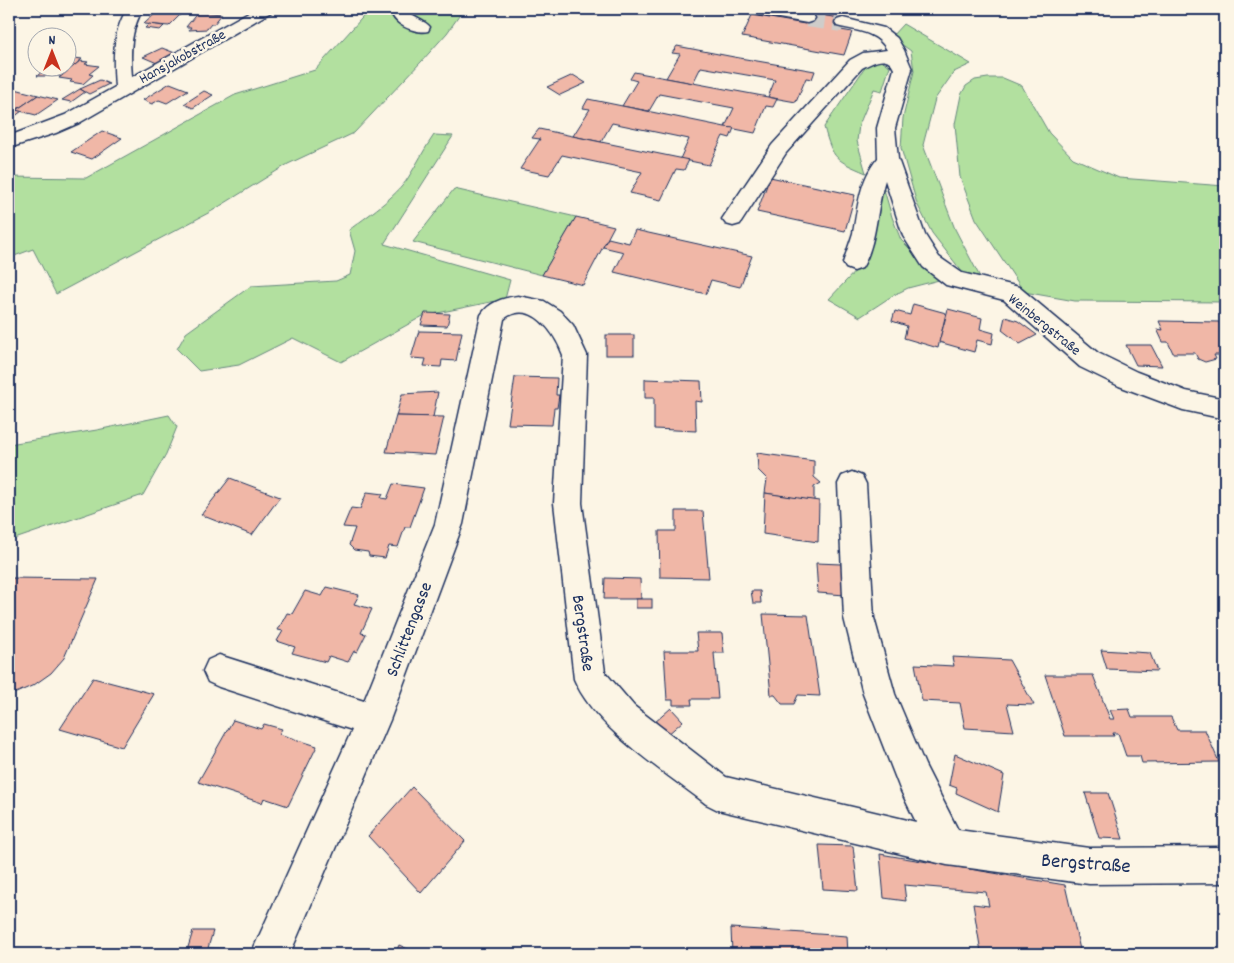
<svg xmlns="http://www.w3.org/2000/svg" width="1234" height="963" viewBox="0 0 1234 963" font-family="Dekko,sans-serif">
	<rect width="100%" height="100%" fill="#fcf5e5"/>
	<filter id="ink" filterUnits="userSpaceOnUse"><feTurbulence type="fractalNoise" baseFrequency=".02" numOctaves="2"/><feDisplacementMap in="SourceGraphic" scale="10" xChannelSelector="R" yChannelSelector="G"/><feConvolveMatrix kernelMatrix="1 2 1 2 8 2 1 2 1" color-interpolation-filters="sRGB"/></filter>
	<g filter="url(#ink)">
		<g fill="#b2e09f" stroke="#66887e">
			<polygon points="370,9 464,9 447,33 421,62 354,133 288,164 212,211 56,294 33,249 9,258 9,177 86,178 235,95 315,70"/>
			<polygon points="903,24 971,64 954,72 935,99 923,145 955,229 981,279 963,273 932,233 917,204 901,148 903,118 914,71 911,51 891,37"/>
			<path d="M877,59L890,66L882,91L874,89L859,125L857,141L866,173C836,160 833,160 824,127L869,62Z"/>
			<polygon points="988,78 1003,78 1022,86 1049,133 1073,158 1119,178 1225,186 1225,302 1075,301 1024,292 976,219 960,177 955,124 961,95 966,86 975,80"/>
			<path d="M434,135L453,136L384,244L510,280L505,299L423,316L341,362L293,338L239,365L199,371L177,349L186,333L251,286L336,281L350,275L355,251L349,230C366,217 397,196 408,178C417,164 424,149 434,135Z"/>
			<polygon points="881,179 892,217 901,240 936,275 939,280 908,288 892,296 860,317 829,299 861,265"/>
			<polygon points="454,189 576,217 542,275 413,242"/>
			<polygon points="169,415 177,427 166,454 143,495 9,541 9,444 97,430"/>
		</g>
		<g fill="#f0b7a7" stroke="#1b2f5e">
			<polygon points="814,9 830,9 844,11 841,19 813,14"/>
			<polygon points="158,11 182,13 169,26 144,24"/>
			<polygon points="198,12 222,14 214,24 211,24 207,29 189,30 191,27 186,27"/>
			<polygon points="809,13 845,19 841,30 852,32 844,55 742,37 752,15 805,24"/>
			<polygon points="149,24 164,26 160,30 145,28"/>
			<polygon points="677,46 734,57 815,71 812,79 806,78 796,102 768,97 775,80 701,67 693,83 666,78 680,54 672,53"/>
			<polygon points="162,48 175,53 157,63 143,57"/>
			<polygon points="75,58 82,59 62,76 37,76 46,68 68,68 68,60 72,60"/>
			<polygon points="80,61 88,62 85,64 99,66 89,74 93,75 83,84 70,82 72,80 59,78"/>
			<polygon points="634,72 768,97 777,99 773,107 766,106 755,133 725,127 734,108 659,94 649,111 622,106 637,81 630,79"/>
			<polygon points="573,75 586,83 560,95 547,87"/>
			<polygon points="100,80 109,84 89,94 80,89"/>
			<polygon points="170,83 188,90 167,103 159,100 152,104 143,100"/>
			<polygon points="15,89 38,95 16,110 22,111 14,117 9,116 9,93"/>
			<polygon points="80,89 85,92 71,102 62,100"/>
			<polygon points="204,91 213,95 193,108 184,104"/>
			<polygon points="38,95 58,100 36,115 16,110"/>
			<polygon points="588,99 725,127 734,128 730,138 723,136 709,165 680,159 689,139 612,123 601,142 573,136 590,109 583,108"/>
			<polygon points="539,129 601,142 689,160 684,170 676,169 661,200 630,193 642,172 562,155 549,175 520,169 540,139 532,138"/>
			<polygon points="102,131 122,138 92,159 71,152"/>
			<polygon points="770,177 855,195 845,231 757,212"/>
			<polygon points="576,217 614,226 583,285 542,275"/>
			<polygon points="635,230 752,256 740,287 711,280 706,294 614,272 624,252 603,247 608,238 629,243"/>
			<polygon points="913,304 946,313 938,348 904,338 907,326 892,321 895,311 910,315"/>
			<polygon points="948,309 982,318 980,329 994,333 992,344 977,340 974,352 939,342"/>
			<polygon points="425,313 450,314 447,326 421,325"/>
			<polygon points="1005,317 1018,321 1037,335 1020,344 1002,330"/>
			<polygon points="1159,321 1219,322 1225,333 1225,355 1214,355 1216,359 1205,362 1198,359 1195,353 1173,353 1168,342 1163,342 1157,329 1163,330"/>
			<polygon points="419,331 462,332 456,361 442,360 441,367 424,366 426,359 411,358"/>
			<rect x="606" y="335" width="28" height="20"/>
			<polygon points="1126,345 1151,345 1162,366 1136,365"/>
			<polygon points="515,377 557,378 556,395 559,395 557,408 554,408 552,425 508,424"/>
			<polygon points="645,379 701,381 702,402 695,401 696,431 654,429 654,398 645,398"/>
			<polygon points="438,392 433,417 396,416 402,394"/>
			<polygon points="396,416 444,417 435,455 386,452"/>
			<polygon points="757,453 814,461 814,477 821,483 814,487 814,501 765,493 767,479 758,470"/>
			<polygon points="230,478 280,497 252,535 201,515"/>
			<polygon points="393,484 424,488 410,527 405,527 398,547 389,546 385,558 369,556 368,552 354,550 349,545 355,528 343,527 351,508 360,509 367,492 383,494 381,498 387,499"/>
			<polygon points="765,493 819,501 818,542 763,534"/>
			<polygon points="676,511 703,511 709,578 660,577 659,531 676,531"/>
			<polygon points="816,563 841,564 845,595 818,593"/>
			<polygon points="9,578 98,579 64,658 51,673 34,685 16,693 9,692"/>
			<polygon points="605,578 640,579 641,599 604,599"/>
			<polygon points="327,587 359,595 354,604 372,609 361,633 366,634 357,652 354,651 348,662 329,656 326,662 292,653 295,647 277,641 283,631 278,630 287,613 292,614 305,591 322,596"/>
			<polygon points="751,591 760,591 761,603 753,603"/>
			<rect x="636" y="599" width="16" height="9"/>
			<polygon points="763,614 808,615 820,696 798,695 794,704 782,704 775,695 771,695"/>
			<polygon points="696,633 722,633 724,653 714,653 718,699 691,699 692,705 673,705 673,700 667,700 664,651 698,651"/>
			<polygon points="1101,650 1150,653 1157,671 1107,669"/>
			<polygon points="952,657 1009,660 1034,705 1007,704 1014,731 965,728 960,703 922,701 915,664 954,666"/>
			<polygon points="1045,675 1093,675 1110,719 1114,719 1110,710 1129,709 1132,717 1171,717 1177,730 1205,730 1219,762 1142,763 1140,756 1126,756 1118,733 1113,733 1114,736 1065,736"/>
			<polygon points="93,678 154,694 122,747 60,729"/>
			<polygon points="671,708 683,721 666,736 654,723"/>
			<polygon points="233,720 261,729 264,724 282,729 279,734 317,746 288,806 264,798 262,803 198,782"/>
			<polygon points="955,754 1004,775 998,812 956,793 957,788 949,785"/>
			<polygon points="412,787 465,841 421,893 368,836"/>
			<polygon points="1085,793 1108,793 1123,839 1099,838"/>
			<polygon points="819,845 853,846 858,891 823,889"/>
			<polygon points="880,854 1065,885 1081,954 993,954 993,953 981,952 973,904 989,906 986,892 904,885 906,901 884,898"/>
			<polygon points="731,928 847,936 848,954 732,954"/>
			<polygon points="193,931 213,931 208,948 242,949 241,954 186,954"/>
			<polygon points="399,945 419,954 395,954"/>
			<polygon points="1155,950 1225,952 1225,954 1156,954"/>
		</g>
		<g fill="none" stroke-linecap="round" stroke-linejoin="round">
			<polyline stroke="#cfcdca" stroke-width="18" stroke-dasharray="18 9" stroke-linecap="butt" points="807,18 843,23"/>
			<defs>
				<g id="minor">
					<path d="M127,9H143C130,31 130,53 132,77L254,9H273L271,12L79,123L56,133L9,148V136L65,115L115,87C113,59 112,33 127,9Z"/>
					<path d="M391,9H407V12C413,17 427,22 430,27L428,31C415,34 391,24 391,9Z"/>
					<path d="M755,9C775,9 794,10 813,15L815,18L813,21L807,23L756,14L754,11Z"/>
					<path d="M843,18L884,28L897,38L904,50L912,69L895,128L898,159L925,235L939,257L962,273L1019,287L1098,353L1137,372L1186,391L1225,399V419L1183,410L1119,386L1080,367L1004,300L946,285L923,267L903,236L885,180C876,209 877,243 862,268L854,271L846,268L843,263C846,253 850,243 853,233C858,206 860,179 878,158L877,128L894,69C888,54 873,62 862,68L786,153L740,224L733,226L726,224L722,219L772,145L850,60L863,53L887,50C877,31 856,31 837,26L835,23L837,20Z"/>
					<path d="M518,296L544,301L560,311L573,325L587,355L582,503L605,672L634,706L726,777L916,822L900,789L863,694L844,618L838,484L842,476L852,472L862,476L866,484L874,618L895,694L925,765L958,830L1089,848L1225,847V883L1089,884L947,865L718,810L706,804C664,771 595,729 574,679L554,503L563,355C555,333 531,298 504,319L463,524L390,720L290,954H251L352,730L219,687L208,682L203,671L208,660L219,655L364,701L435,524L481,315C489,302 503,298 518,296Z"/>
				</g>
			</defs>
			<use href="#minor" stroke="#1b2f5e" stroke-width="3"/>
			<use href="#minor" fill="#fcf5e5" fill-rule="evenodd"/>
		</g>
	</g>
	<g text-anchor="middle" stroke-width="5" stroke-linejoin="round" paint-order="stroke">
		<g font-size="15" fill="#1b2f5e" stroke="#fcf5e5">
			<text transform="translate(182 56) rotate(-29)" y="5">Hansjakobstraße</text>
			<text transform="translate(1045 324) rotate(39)" y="5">Weinbergstraße</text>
		</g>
		<g font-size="18" fill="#1b2f5e" stroke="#fcf5e5">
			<text transform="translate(408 629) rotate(-69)" y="6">Schlittengasse</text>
			<text transform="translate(584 633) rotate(82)" y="6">Bergstraße</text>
		</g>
		<g font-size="21" fill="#1b2f5e" stroke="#fcf5e5">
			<text transform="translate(1086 862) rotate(4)" y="7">Bergstraße</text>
		</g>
	</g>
	<rect width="1234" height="963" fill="none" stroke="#fcf5e5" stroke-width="30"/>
	<rect x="15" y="15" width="1204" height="933" fill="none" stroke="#1b2f5e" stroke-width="2" filter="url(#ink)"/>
	<g transform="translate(52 52)"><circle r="24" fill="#fcf5e5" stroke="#a2a6af"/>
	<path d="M0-4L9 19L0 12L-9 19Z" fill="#c8321e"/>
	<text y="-8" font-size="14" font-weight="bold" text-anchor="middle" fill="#1b2f5e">N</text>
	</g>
</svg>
